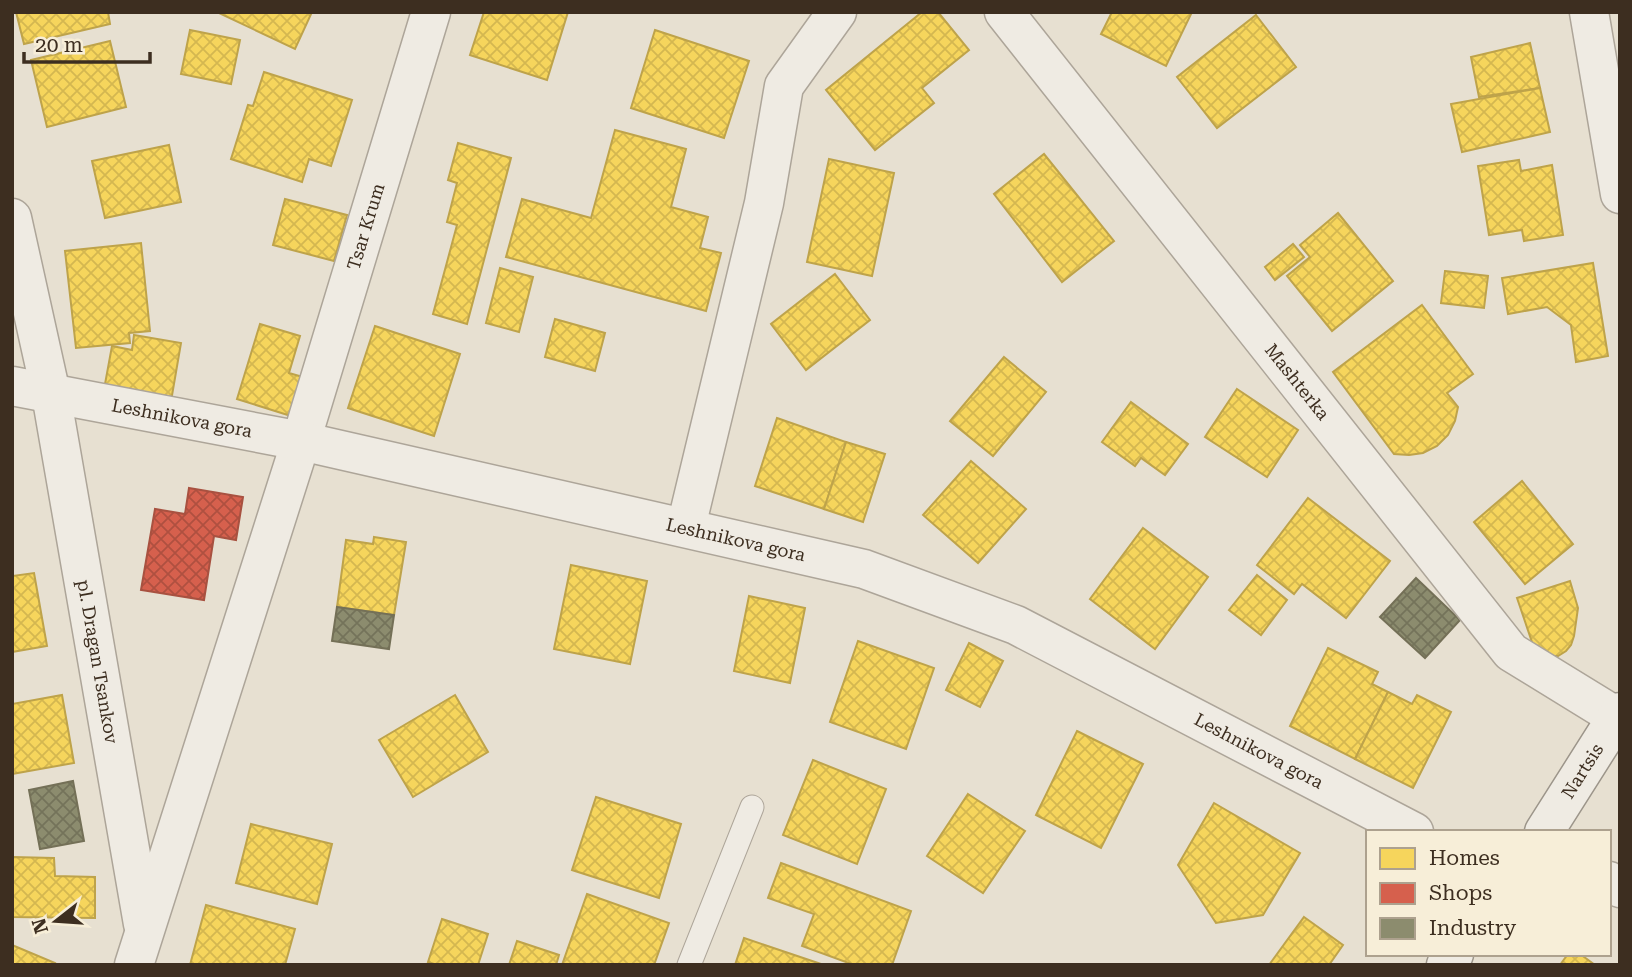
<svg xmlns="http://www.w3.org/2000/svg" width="1632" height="977" viewBox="0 0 1632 977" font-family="'Roboto Serif',serif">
	<defs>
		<pattern id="homes-cross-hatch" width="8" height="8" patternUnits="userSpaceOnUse" patternTransform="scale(1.75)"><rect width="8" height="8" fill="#f6d55c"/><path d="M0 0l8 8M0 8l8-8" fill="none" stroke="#d4b750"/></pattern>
		<pattern id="shops-cross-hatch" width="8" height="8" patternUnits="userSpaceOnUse" patternTransform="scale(1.75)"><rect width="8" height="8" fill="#d6604d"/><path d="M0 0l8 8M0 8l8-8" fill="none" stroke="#af5040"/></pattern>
		<pattern id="industry-cross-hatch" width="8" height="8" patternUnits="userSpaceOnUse" patternTransform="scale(1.75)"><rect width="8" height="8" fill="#8c8c6e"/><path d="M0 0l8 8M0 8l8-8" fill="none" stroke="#74735a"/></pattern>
	</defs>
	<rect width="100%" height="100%" fill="#e7e0d1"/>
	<g fill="url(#homes-cross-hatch)" stroke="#bea34a" stroke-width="2">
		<polygon points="16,12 108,12 110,24 24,44"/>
		<polygon points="217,12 312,12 295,49"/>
		<polygon points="484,12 568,12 547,80 470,55"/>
		<polygon points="922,12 938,12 969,50 922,88 934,103 875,150 826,90"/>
		<polygon points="1112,12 1192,12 1166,66 1101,34"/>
		<polygon points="1256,15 1296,67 1217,128 1177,77"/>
		<polygon points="190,30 240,40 231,84 181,74"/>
		<polygon points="655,30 749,61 724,138 631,108"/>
		<polygon points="110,41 126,107 47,127 31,60"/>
		<polygon points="1530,43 1540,88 1479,97 1471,57"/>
		<polygon points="264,72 352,100 331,166 309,159 302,182 231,159 248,105 253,106"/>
		<polygon points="1540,88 1550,132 1462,152 1451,104"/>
		<polygon points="615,130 686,149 671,207 708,217 700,248 721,253 706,311 506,257 522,199 591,218"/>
		<polygon points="458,143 511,158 467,324 433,314 457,225 447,222 457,183 448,180"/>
		<polygon points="169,145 181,202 105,218 92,161"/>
		<polygon points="1044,154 1114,241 1062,282 994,194"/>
		<polygon points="829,159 894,173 872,276 807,262"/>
		<polygon points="1519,160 1521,171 1552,165 1563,235 1524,241 1522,230 1489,235 1478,166"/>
		<polygon points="285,199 347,215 334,261 273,245"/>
		<polygon points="1338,213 1393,281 1332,331 1287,276 1310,257 1300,245"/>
		<polygon points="141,243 150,331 129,333 130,343 76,348 65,251"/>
		<polygon points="1293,244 1304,257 1275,280 1265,267"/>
		<polygon points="1593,263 1608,356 1576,362 1571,325 1547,307 1508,314 1502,278"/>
		<polygon points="500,268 533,277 519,332 486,323"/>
		<polygon points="1445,271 1488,276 1484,308 1441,303"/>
		<polygon points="835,274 870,320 806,370 771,324"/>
		<polygon points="1422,305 1473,374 1447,393 1458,407 1455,421 1448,435 1437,446 1423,453 1409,455 1394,454 1333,372"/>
		<polygon points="555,319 605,333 595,371 545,357"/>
		<polygon points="260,324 300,336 289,373 306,378 294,417 237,399"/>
		<polygon points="375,326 460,354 434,436 348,408"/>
		<polygon points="134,335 181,343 170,407 103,395 112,346 132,350"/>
		<polygon points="1004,357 1046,392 993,456 950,421"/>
		<polygon points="1237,389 1298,430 1267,477 1205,437"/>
		<polygon points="1131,402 1188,444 1165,475 1141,458 1135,466 1102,442"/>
		<polygon points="777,418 846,442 824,509 755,486"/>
		<polygon points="846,442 885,454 863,522 824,509"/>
		<polygon points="971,461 1026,509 978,563 923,515"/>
		<polygon points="1522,481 1573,544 1525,584 1474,522"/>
		<polygon points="1308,498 1390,561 1346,618 1302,584 1294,594 1257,565"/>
		<polygon points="1143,528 1208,577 1155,649 1090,599"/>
		<polygon points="374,537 406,542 394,615 337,607 346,540 373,544"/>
		<polygon points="571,565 647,581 630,664 554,649"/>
		<polygon points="34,573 47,646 12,652 12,576"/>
		<polygon points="1257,575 1287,600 1261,635 1229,610"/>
		<polygon points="1570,581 1578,608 1574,636 1571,645 1566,651 1558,656 1549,656 1534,648 1517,598"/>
		<polygon points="749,596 805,608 790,683 734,671"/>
		<polygon points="858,641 934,668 906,749 830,722"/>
		<polygon points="969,643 1003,661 980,707 946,690"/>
		<polygon points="1328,648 1378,672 1372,684 1388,692 1355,759 1290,726"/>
		<polygon points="1388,692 1412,704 1417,695 1451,712 1413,788 1355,759"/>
		<polygon points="62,695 74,763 12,774 12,704"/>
		<polygon points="455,695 488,752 413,797 379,740"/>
		<polygon points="1077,731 1143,764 1101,848 1036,815"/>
		<polygon points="813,760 886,789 857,864 783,835"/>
		<polygon points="968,794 1025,831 983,893 927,856"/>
		<polygon points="596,797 681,824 659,898 572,870"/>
		<polygon points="1214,803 1300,853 1263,915 1216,923 1178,865"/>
		<polygon points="251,824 332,844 317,904 236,883"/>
		<polygon points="12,857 54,858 55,876 95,877 95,918 12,917"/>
		<polygon points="781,863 911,911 892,965 854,965 802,946 814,914 768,898"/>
		<polygon points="587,894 669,923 654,965 562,965"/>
		<polygon points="206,905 295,929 285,965 190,965"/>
		<polygon points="1304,917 1343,945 1329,965 1269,965"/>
		<polygon points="442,919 488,934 478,965 437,965 428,962"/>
		<polygon points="744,938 824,965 735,965"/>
		<polygon points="517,941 559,955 556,965 509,965"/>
		<polygon points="12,945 55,963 54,965 12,965"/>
		<polygon points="1568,954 1580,954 1595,965 1560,965"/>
	</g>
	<polygon fill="url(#shops-cross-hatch)" stroke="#a85140" stroke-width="2" points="189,488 243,497 236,540 214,536 204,600 141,590 155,509 185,514"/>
	<g fill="url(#industry-cross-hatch)" stroke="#747057" stroke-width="2">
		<polygon points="1416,578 1460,620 1425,658 1380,617"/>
		<polygon points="337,607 394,615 389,649 332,641"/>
		<polygon points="73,781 84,841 40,849 29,790"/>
	</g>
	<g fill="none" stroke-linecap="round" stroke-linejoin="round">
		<defs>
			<polyline id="service" points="689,965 752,807"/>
			<g id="minor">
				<path id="s1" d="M1004,12L1511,652L1620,719"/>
				<polyline points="1589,12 1620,194"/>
				<path id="s2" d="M12,218L51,394L143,924"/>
				<polyline points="686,527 764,203 784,86 837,12"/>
				<polyline points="1609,881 1620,888"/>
				<path id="s3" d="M134,965L301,441L431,12"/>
			</g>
			<g id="tertiary">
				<path id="s4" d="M12,386L301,441L864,569L1016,625L1414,832"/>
			</g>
			<g id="secondary">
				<path id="s5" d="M1544,832L1620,712"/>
				<polyline points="1446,965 1454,954"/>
			</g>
		</defs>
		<use href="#service" stroke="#ada599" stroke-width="25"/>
		<use href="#minor" stroke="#ada599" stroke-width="41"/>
		<use href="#tertiary" stroke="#ada599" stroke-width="41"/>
		<use href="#secondary" stroke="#9c958a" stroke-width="41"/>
		<use href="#service" stroke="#efebe3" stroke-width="23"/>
		<use href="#minor" stroke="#efebe3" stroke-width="38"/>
		<use href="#tertiary" stroke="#efebe3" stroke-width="38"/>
		<use href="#secondary" stroke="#efebe3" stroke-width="38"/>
	</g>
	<g text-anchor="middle" stroke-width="7" stroke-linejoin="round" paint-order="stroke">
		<g font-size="18" fill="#3d2e20" stroke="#f7eed8">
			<text dy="6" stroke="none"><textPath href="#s3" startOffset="774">Tsar Krum</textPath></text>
			<text dy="6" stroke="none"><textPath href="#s1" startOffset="472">Mashterka</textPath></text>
			<text dy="6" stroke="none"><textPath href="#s4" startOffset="173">Leshnikova gora</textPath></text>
			<text dy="6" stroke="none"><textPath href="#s4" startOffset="740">Leshnikova gora</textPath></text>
			<text dy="6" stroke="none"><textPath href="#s2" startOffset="452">pl. Dragan Tsankov</textPath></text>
			<text dy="6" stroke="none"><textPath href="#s4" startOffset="1307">Leshnikova gora</textPath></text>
			<text dy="6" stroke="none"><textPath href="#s5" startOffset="72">Nartsis</textPath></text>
		</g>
	</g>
	<rect width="1632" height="977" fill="none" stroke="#3d2e20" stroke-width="28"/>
	<rect x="1366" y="830" width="245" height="126" fill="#f7eed8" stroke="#ada18e" stroke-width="2"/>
	<rect x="1380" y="848" width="35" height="21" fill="#f6d55c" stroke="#ada18e" stroke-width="2"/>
	<text x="1429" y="865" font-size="21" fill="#3d2e20">Homes</text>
	<rect x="1380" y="883" width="35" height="21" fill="#d6604d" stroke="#ada18e" stroke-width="2"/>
	<text x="1429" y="900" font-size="21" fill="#3d2e20">Shops</text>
	<rect x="1380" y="918" width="35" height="21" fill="#8c8c6e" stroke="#ada18e" stroke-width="2"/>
	<text x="1429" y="935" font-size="21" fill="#3d2e20">Industry</text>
	<g transform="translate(56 921) rotate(253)" stroke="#f7eed8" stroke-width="5" paint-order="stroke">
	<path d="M0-5L12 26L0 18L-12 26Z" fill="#3d2e20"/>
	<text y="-10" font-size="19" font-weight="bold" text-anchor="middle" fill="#3d2e20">N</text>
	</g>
	<path d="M24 52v10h126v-10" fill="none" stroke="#3d2e20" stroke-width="3.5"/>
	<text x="35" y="52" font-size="21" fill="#3d2e20" stroke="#f7eed8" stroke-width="5" paint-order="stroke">20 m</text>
</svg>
